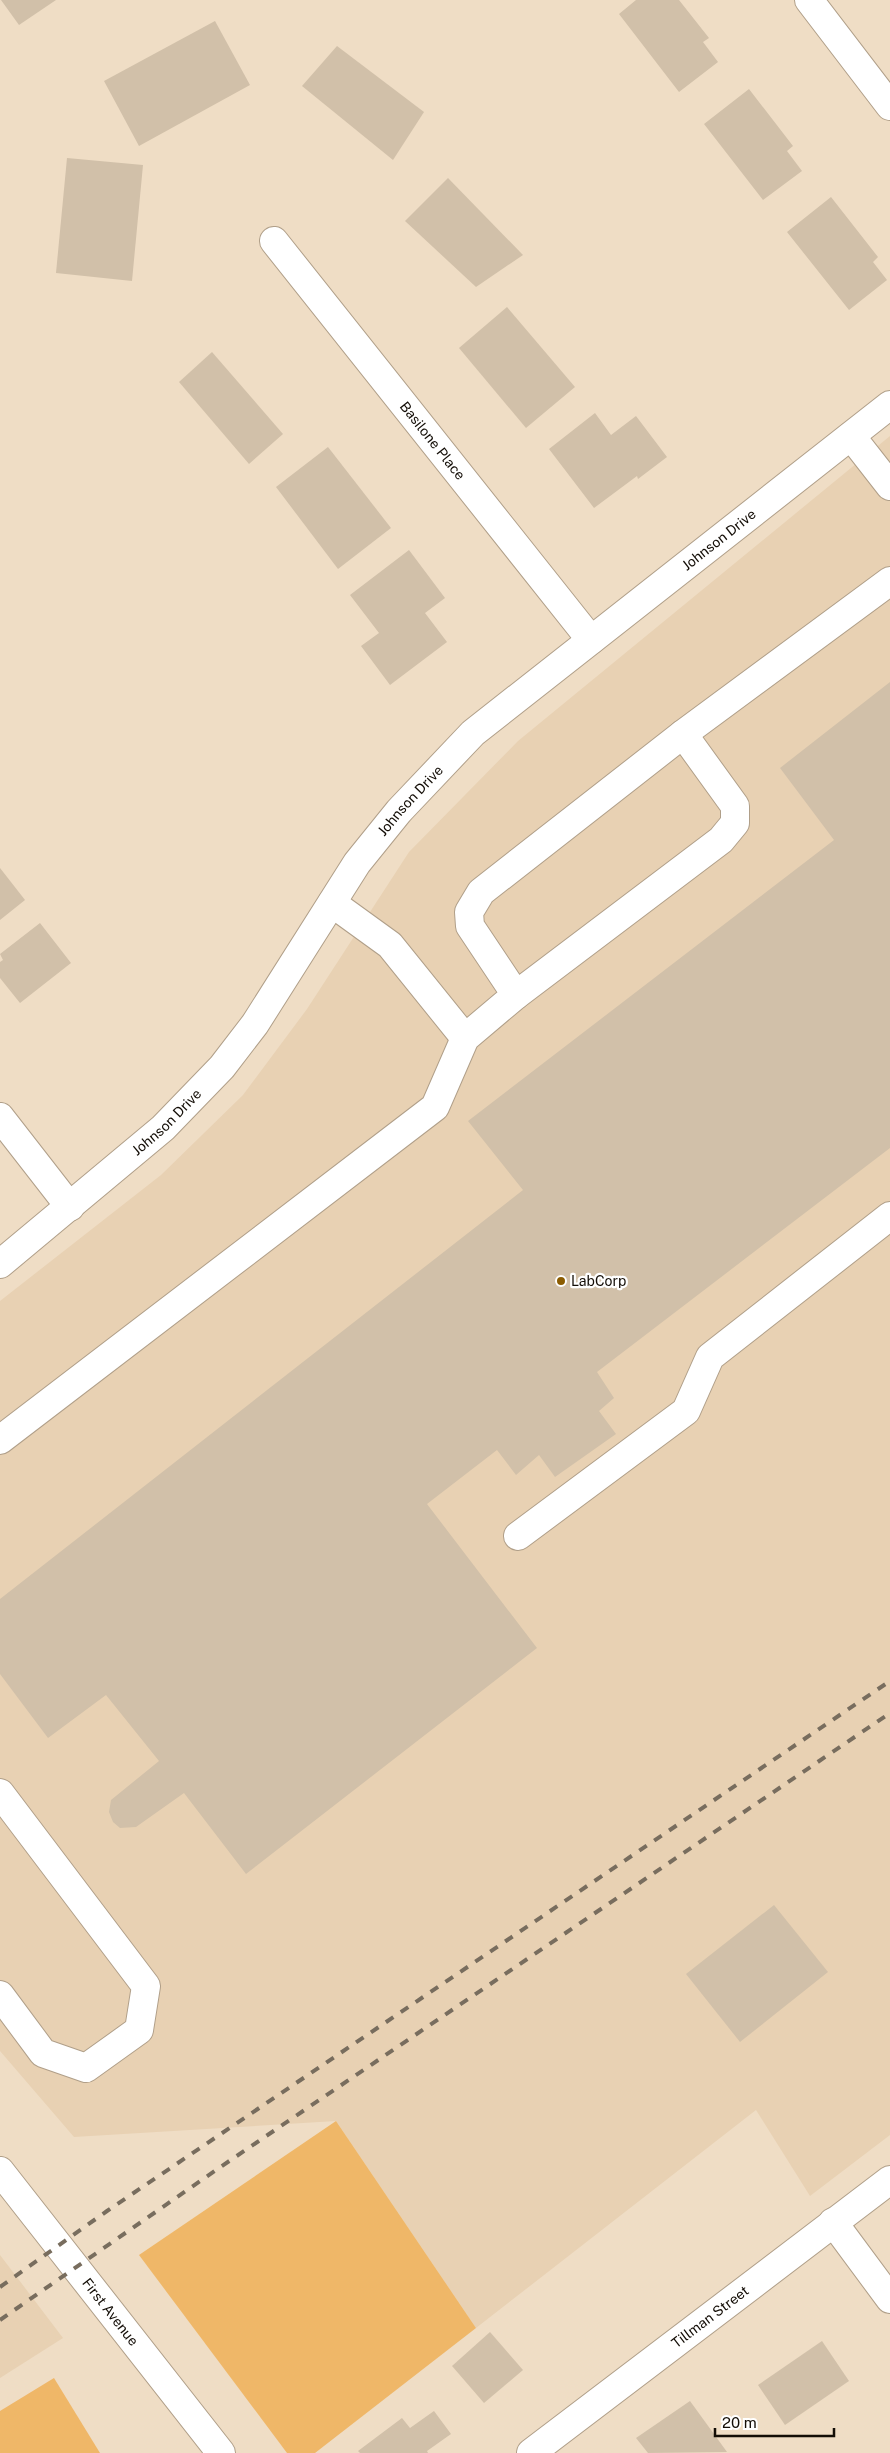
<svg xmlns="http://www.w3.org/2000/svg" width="890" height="2453" viewBox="0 0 890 2453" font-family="'Public Sans',sans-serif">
	<rect width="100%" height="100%" fill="#efddc5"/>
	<g fill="#e8d1b3">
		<polygon points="890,436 890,2135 810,2196 756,2110 476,2328 336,2121 74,2137 0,2051 0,1301 161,1175 243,1095 307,1009 409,852 518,741"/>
		<polygon points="0,2255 63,2338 0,2378"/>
	</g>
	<g fill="#efb768">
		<polygon points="336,2121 476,2328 315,2453 287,2453 139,2255"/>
		<polygon points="54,2378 100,2453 0,2453 0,2411"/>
	</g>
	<g fill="#d1c0a9">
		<polygon points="1,0 56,0 19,25"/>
		<polygon points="636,0 679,0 709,38 703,42 718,62 679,92 619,14"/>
		<polygon points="215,21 250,85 139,146 104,81"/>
		<polygon points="337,46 424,112 393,160 302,86"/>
		<polygon points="749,89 793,146 787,151 802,171 763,200 704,124"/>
		<polygon points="67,158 143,165 132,281 56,273"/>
		<polygon points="448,178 523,255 476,287 405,221"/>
		<polygon points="831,197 878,257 873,262 887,280 849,310 787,232"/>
		<polygon points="507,307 575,387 526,428 459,348"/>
		<polygon points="212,352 283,434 249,464 179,382"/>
		<polygon points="595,413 611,435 636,416 667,457 638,479 637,476 594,508 549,449"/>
		<polygon points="328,447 391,528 338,569 276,487"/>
		<polygon points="409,550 445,598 425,613 447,642 390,685 361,646 379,633 350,595"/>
		<polygon points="890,682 890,1148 597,1372 614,1398 599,1411 616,1434 555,1477 539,1455 516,1475 497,1450 427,1504 537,1648 246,1874 184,1793 136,1827 120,1828 113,1822 109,1812 111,1800 159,1761 106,1695 48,1738 0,1674 0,1599 523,1190 468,1121 834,840 780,768"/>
		<polygon points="0,868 25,900 0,920"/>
		<polygon points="40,923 71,963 20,1003 0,978 0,962 3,960 0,954"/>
		<polygon points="774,1905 828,1972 740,2042 686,1974"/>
		<polygon points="490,2332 523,2370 484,2403 452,2366"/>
		<polygon points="822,2341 849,2381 785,2425 758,2385"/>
		<polygon points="690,2401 727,2452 648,2453 636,2438"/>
		<polygon points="434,2411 451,2434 427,2451 428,2453 360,2453 358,2451 402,2418 410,2428"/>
	</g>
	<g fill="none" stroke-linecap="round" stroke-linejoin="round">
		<defs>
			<g id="minor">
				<polyline points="809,0 890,106"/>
				<path id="s1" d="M274,241L591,640"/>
				<polyline points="851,436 890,486"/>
				<polyline points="332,903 390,945 465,1038"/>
				<polyline points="516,995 721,840 735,823 735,806 683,734"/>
				<polyline points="0,1117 70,1207"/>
				<path id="s2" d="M0,1264L163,1128L222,1067L255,1024L357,863L399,811L473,733L890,405"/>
				<polyline points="0,1440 435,1107 465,1038 516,995 470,926 469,912 481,892 683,734 890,581"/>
				<polyline points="518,1536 686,1411 710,1357 890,1216"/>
				<polyline points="0,1793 146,1986 139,2030 86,2068 43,2053 0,1995"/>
				<path id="s3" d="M0,2171L221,2453"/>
				<polyline points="833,2222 890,2299"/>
				<path id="s4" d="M531,2453L890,2180"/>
			</g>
		</defs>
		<use href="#minor" stroke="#b09f89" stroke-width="30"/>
		<use href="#minor" stroke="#fff" stroke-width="28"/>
		<g stroke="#786d5e" stroke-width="4" stroke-dasharray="9 9" stroke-linecap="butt">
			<polyline points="0,2287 107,2211 890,1681"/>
			<polyline points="0,2320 219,2168 890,1713"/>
		</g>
	</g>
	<circle fill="#8b5c01" stroke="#fff" stroke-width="2" cx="561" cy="1281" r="5"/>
	<g text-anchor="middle" stroke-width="4.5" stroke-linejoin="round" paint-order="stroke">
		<g font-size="14" fill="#130d06" stroke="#fff">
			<text dy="5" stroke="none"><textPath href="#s1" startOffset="255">Basilone Place</textPath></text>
			<text dy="5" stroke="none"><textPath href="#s2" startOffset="1029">Johnson Drive</textPath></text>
			<text dy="5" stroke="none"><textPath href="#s2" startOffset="624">Johnson Drive</textPath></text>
			<text dy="5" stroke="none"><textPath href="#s2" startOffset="219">Johnson Drive</textPath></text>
			<text dy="5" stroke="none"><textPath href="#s3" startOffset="179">First Avenue</textPath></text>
			<text dy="5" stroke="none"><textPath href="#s4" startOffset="225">Tillman Street</textPath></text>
		</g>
		<g font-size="14" fill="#130d06" stroke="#fff" text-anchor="start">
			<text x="571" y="1286">LabCorp</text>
		</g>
	</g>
	<path d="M715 2428v8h119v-8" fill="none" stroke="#130d06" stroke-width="2.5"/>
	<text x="722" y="2428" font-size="15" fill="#130d06" stroke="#ffffff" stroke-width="4" paint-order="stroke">20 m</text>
</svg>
